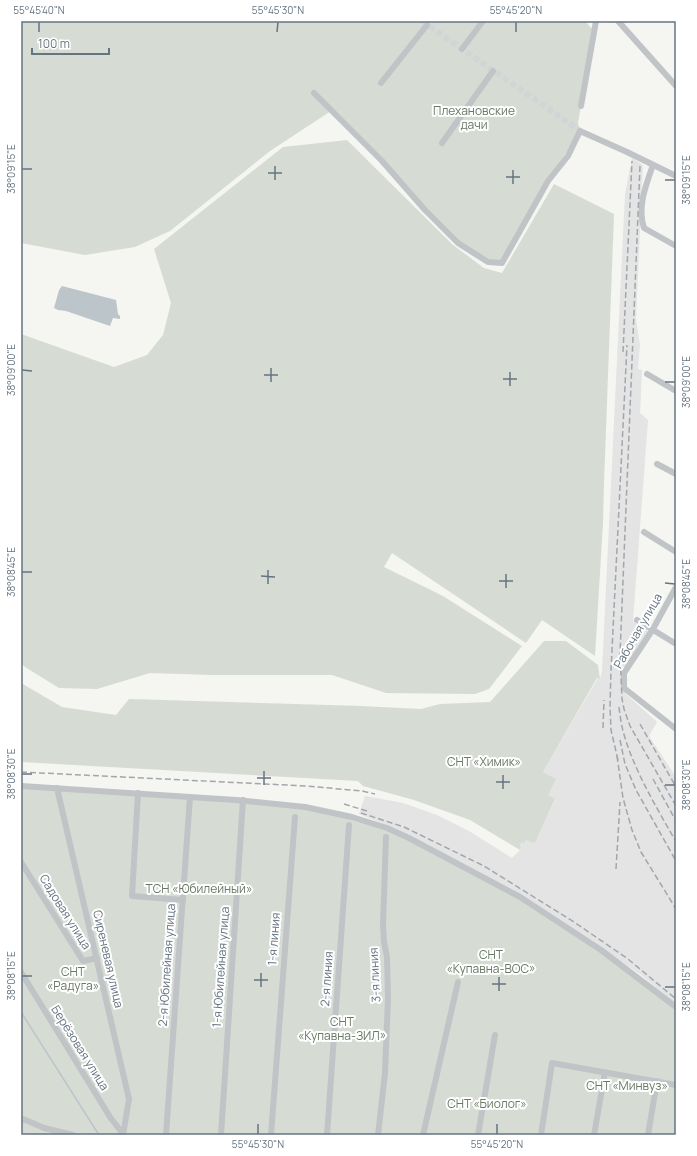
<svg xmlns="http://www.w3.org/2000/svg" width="697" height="1156" viewBox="0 0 697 1156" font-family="Manrope,sans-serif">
	<rect width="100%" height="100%" fill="#f5f5f2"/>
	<polygon fill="#e3e4e3" points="632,158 643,165 636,319 640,345 638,369 642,370 640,413 648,420 633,621 649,632 626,665 623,667 622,681 626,694 657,722 649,736 676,777 676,1005 640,974 528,900 410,835 359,814 365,796 403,803 437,815 469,831 512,858 520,850 521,847 520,846 522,842 526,839 535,843 555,800 547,795 543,772 598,678 600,679 602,671 625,194"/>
	<g fill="#d6dcd3">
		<polygon points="21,21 585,21 594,31 578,123 580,131 548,181 502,263 488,262 458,243 331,111 270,151 170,231 135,247 85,255 21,243"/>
		<polygon points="347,140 453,245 484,268 502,273 554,184 614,214 604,483 603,523 595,656 542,620 526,643 392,553 384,567 443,596 522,646 489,689 475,694 386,693 332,675 212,675 150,673 97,689 59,688 25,667 21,663 21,334 114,367 147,355 163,335 171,303 154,249 283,147"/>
		<polygon points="544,641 566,641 598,665 600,679 597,678 543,772 556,779 548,795 555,799 535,843 526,840 524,843 522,842 520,845 521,847 520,850 470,820 414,800 363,786 358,781 21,762 21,683 62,707 116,715 129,699 361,706 421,709 440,704 490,702"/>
		<polygon points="21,786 305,807 387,828 520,897 601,950 676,1007 676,1135 21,1135"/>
	</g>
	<polygon fill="#bcc5ca" points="62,286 116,300 118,314 120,316 120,319 113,318 110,326 66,311 58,310 54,308 59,290"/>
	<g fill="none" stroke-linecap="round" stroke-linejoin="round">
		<polyline stroke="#bcc5ca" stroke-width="1.5" points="21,1012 99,1135"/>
		<polyline stroke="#d1d5d6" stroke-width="6" stroke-dasharray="6 3" stroke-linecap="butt" points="422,21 553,112 580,131"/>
		<g stroke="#c0c4c7" stroke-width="6">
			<polyline points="618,21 676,86"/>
			<polyline points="462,49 483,21"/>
			<polyline points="381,83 427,25"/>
			<polyline points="314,93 382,161 425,210 458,243 488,262 502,263 548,181 568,156 580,131 627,152 676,176"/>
			<polyline points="581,106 596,21"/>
			<polyline points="442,143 493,71"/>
			<path d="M653,165C646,185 637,207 644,228L676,246"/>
			<polyline points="647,374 676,391"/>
			<polyline points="657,464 676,474"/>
			<polyline points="644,532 676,552"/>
			<polyline points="676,587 653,629 624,673 624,688 676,729"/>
			<polyline points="637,620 676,644"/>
			<polyline points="21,786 236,800 305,807 352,817 387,828 409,838 520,897 601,950 676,1007"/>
			<polyline points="57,788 129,1099 123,1135"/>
			<polyline points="138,793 132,896 183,900"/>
			<polyline points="21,862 83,961 97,958"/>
			<polyline points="21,972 110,1117 123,1134"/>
			<polyline points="21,1120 23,1119 44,1128 73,1135"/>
			<polyline points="166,1135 190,797"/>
			<polyline points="221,1135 243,800"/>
			<polyline points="271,1135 295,817"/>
			<polyline points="327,1135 349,825"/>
			<polyline points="378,1135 385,1073 388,998 387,957 384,942 383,924 386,837"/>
			<polyline points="423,1135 458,982"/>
			<polyline points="478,1135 495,1035"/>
			<polyline points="541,1135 552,1063 676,1085"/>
			<polyline points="594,1135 605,1072"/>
			<polyline points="648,1135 657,1081"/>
		</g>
		<g stroke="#a1a7ac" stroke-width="1.5" stroke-dasharray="6 3" stroke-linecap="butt">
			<polyline points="640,166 620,654 622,699 624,709 630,726 676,806"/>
			<polyline points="623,352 632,161"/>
			<path d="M619,707C620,715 621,723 623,731C634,771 656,806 676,842"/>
			<polyline points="640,724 676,787"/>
			<polyline points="603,728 604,700"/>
			<polyline points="620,740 625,764 636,790 676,861"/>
			<polyline points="617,756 623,798 632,830 641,852 676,909"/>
			<polyline points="618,760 611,730 610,706 611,670 627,345"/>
			<polyline points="21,772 306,786 362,791 375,794"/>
			<polyline points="653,779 676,821"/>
			<polyline points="344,804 367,811"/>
			<polyline points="361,813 404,827 484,866 574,922 628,959 676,999"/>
			<polyline points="616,869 620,802"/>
		</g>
	</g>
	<path fill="none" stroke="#657481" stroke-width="1.5" d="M39,32V22M277,32L278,22M516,32V22M22,169H32M268,173H282M506,177H520M275,180V166M665,180H675M513,184V170M22,370L32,371M264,375H278M503,379H517M271,382V368M665,382H675M510,386V372M22,572H32M261,576L275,577M499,581H513M665,583L675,584M268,584V570M506,588V574M22,774H32M257,778H271M496,782H510M264,785V771M665,785H675M503,789V775M22,976H32M254,980H268M492,984H506M261,987V973M665,987H675M499,991V977M258,1134V1124M497,1134V1124"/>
	<g text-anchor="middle" stroke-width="4" stroke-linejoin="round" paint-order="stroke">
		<g font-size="12" fill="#687964" stroke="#fff">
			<text x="474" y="115">Плехановские<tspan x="474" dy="14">дачи</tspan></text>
			<text x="484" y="766">СНТ «Химик»</text>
			<text x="199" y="893">ТСН «Юбилейный»</text>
			<text x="491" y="959">СНТ<tspan x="491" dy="14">«Купавна-ВОС»</tspan></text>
			<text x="73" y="976">СНТ<tspan x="73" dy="14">«Радуга»</tspan></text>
			<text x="342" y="1026">СНТ<tspan x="342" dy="14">«Купавна-ЗИЛ»</tspan></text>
			<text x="627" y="1090">СНТ «Минвуз»</text>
			<text x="487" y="1108">СНТ «Биолог»</text>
		</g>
		<g font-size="12" fill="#657481" stroke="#fff">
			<text transform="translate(638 631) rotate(-60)" y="4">Рабочая улица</text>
			<text transform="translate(65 912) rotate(58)" y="4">Садовая улица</text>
			<text transform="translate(274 939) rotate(-86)" y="4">1-я линия</text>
			<text transform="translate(108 959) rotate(77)" y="4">Сиреневая улица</text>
			<text transform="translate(167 965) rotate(-86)" y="4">2-я Юбилейная улица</text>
			<text transform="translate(221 967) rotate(-86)" y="4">1-я Юбилейная улица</text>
			<text transform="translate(375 975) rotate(-93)" y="4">3-я линия</text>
			<text transform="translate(327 979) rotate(-86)" y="4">2-я линия</text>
			<text transform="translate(80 1048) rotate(58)" y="4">Берёзовая улица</text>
		</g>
	</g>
	<rect width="697" height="1156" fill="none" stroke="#ffffff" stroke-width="44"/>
	<path d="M32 48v6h77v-6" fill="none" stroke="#657481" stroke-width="2"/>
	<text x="38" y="48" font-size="12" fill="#657481" stroke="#ffffff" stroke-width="3" paint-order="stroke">100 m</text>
	<rect x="22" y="22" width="653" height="1112" fill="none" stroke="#657481" stroke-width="1.5"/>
	<g font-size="10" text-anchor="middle" fill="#657481">
		<text x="39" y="14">55°45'40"N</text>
		<text x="278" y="14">55°45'30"N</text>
		<text x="516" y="14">55°45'20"N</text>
		<text transform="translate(11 169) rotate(-90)" y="4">38°09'15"E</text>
		<text transform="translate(686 180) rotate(-90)" y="4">38°09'15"E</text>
		<text transform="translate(11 370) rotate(-90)" y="4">38°09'00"E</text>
		<text transform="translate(686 382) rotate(-90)" y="4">38°09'00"E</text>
		<text transform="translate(11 572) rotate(-90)" y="4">38°08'45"E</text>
		<text transform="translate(686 584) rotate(-90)" y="4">38°08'45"E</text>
		<text transform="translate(11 774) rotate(-90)" y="4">38°08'30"E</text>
		<text transform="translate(686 785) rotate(-90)" y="4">38°08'30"E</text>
		<text transform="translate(11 976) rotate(-90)" y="4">38°08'15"E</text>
		<text transform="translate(686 987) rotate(-90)" y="4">38°08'15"E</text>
		<text x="258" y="1148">55°45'30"N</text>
		<text x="497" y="1148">55°45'20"N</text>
	</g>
</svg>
